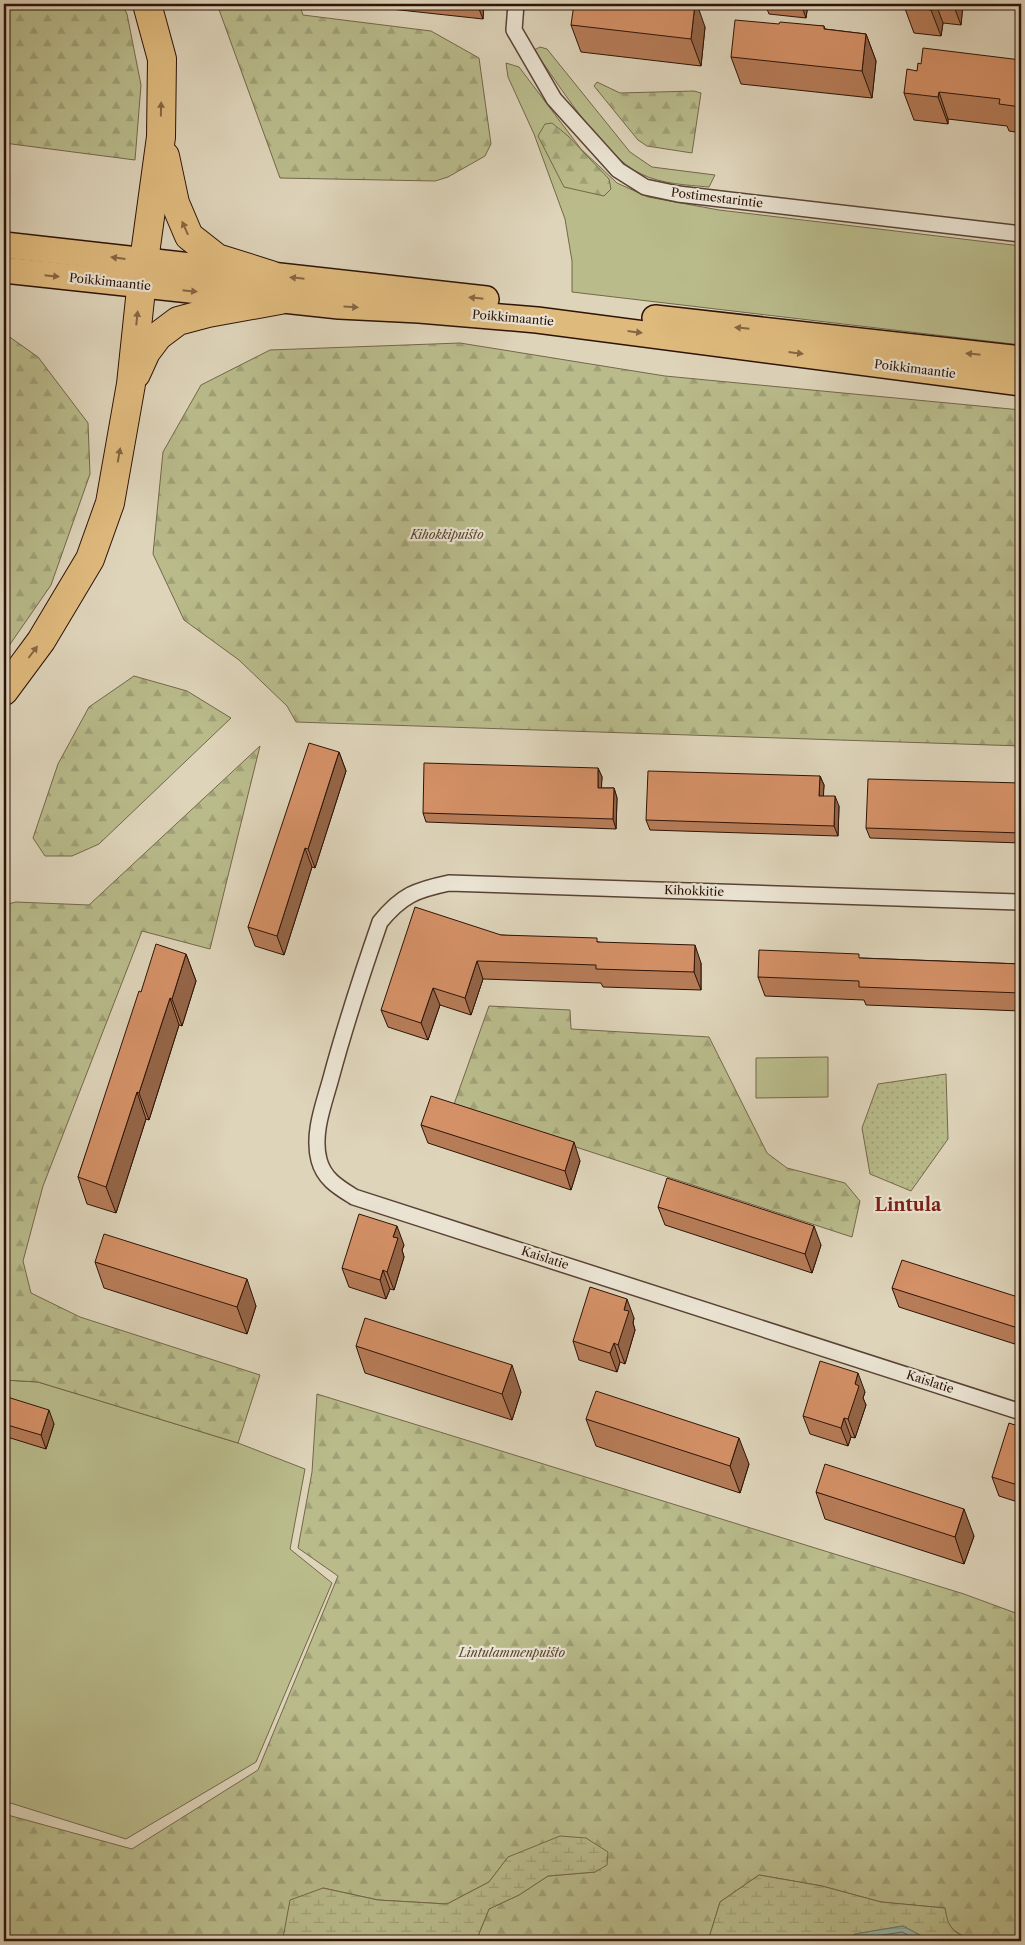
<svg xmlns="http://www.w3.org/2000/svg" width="1025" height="1945" viewBox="0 0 1025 1945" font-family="'Libre Caslon Text',serif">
	<defs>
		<pattern id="forest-firs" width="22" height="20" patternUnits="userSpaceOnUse" patternTransform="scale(1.25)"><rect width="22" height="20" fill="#b9bb8b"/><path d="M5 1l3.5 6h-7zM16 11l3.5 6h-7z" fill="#9fa076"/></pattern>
		<pattern id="wetland-marsh" width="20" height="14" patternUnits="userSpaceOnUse" patternTransform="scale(1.25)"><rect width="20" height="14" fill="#b9bb8b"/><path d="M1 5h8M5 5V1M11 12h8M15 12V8" fill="none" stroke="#9fa076"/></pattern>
		<pattern id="park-dots" width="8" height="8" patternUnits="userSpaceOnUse" patternTransform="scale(1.25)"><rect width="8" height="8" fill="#b9bb8b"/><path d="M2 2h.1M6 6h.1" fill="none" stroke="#9fa076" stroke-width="1.8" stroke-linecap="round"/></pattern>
		<pattern id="water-rules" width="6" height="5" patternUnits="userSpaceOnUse" patternTransform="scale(1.25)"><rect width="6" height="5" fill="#94b9aa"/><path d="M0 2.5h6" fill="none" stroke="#809e91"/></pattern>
	</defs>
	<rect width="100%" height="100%" fill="#ded4ba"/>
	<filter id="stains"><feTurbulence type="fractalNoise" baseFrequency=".004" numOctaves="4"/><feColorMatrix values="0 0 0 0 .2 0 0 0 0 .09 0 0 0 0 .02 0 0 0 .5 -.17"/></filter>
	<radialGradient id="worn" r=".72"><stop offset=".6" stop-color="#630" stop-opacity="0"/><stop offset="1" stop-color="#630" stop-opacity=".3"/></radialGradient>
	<g fill="#b9bb8b" stroke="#74674a">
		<path d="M540,47L547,49L630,152L652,167L715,175L709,187C686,185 662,184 641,174C603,156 559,85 534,50Z"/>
		<polygon points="506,63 519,67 581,149 617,183 648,197 719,210 1021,246 1021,345 572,292 572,261 565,219 534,134 508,77"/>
		<polygon points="828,1057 828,1097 756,1098 756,1058"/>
		<polygon points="4,1380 38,1382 238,1443 305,1469 290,1549 332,1583 256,1762 126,1839 4,1801"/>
	</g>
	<g fill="url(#forest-firs)" stroke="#74674a">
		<polygon points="4,4 122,4 127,14 141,85 135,160 4,143"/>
		<polygon points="217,4 299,4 303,15 431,31 479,58 491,144 485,156 448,177 435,181 280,178"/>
		<polygon points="597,82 620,93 694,91 701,93 692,153 647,146 638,140 594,86"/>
		<polygon points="552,123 568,136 609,179 611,189 604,196 564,187 538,136 545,124"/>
		<polygon points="4,333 38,357 88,423 90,474 51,585 4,653"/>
		<polygon points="460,343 665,376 1021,410 1021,746 296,722 287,706 239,660 184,620 153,554 163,452 201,385 270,350"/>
		<polygon points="134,676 187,691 231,718 99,844 72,856 45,856 33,838 58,764 89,707"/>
		<polygon points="260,746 210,949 142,931 43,1186 23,1261 31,1293 80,1317 260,1375 238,1443 38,1382 4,1380 4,905 16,902 89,905"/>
		<polygon points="489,1006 570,1010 571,1029 709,1037 767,1153 787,1168 845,1183 860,1201 852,1237 453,1107"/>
		<path d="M317,1394L964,1594L1021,1615V1698L1020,1703L1021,1704V1941C998,1941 962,1945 948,1923C946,1919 945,1913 944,1908L881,1902L822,1886L759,1875L720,1902L708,1941H476L489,1909L519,1895L548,1876L595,1872L508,1857L489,1882L447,1904L378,1900L323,1888L283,1938L284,1941H4V1814L132,1849L258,1770L338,1576L298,1548L312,1472Z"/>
	</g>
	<g fill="url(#wetland-marsh)" stroke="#74674a">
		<polygon points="560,1836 586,1838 608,1852 607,1865 595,1872 548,1876 519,1895 489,1909 476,1941 284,1941 283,1938 290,1900 323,1888 378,1900 447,1904 489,1882 508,1857"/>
		<path d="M759,1875L822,1886L881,1902L945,1908C948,1928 953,1932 971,1941H931L903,1926L855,1934L846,1941H708L720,1902Z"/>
	</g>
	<polygon fill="url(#park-dots)" stroke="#74674a" points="946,1074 948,1139 911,1191 870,1174 862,1128 878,1084"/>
	<polygon fill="url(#water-rules)" stroke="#6b7769" points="903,1926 931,1941 846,1941 855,1934"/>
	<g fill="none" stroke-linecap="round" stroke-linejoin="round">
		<polyline stroke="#616659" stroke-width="1" points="854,1941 858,1939 902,1932 920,1941"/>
		<defs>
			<g id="minor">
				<polyline points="516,4 514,30 554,99 618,170 645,187 678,194 1021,234"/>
				<path d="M1021,902L449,883C416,890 402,895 380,922C362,974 345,1026 331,1078C324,1104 312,1133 319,1160C324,1179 338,1187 354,1197L1021,1412"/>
			</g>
			<g id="primary">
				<polyline points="4,245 486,299"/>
				<polyline points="4,270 339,306 419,310 537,320 1021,383"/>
				<polyline points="655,318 1021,359"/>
			</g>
			<g id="motorway">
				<polyline points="165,156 175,203 189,236 217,258 271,275"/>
				<polyline points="136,374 146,352 158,336 178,321 208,313 280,300"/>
				<polyline points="4,691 41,641 90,559 110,503 131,384 144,261 161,137 162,59 147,4"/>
			</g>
		</defs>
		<use href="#minor" stroke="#5a4334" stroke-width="18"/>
		<use href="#primary" stroke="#2e1308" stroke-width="28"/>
		<use href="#motorway" stroke="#2e1308" stroke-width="30"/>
		<use href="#minor" stroke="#eae3d2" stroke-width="15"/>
		<use href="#primary" stroke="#dfba7d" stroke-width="25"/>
		<use href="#motorway" stroke="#dfba7d" stroke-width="28"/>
	</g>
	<g fill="#b67c58" stroke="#2e1308">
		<polygon points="360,4 484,4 483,19 363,6 363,4"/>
		<polygon points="765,4 808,4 806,18 769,14"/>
		<polygon points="904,4 963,4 961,25 943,23 941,36 914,33 904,6"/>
		<polygon points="779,24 824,26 825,29 866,34 876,61 872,98 741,84 731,57"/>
		<polygon points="571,25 705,27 701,66 581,52"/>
		<polygon points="1021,60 1021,133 1009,131 1007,126 948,119 948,124 914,120 904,93 921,64"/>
		<polygon points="339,752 346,771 315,868 312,867 284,955 255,946 248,927"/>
		<polygon points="598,768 602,777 601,788 614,788 617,798 616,829 426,822 423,813"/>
		<polygon points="820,776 824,785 823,796 839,806 838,836 650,830 646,820"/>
		<polygon points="1021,783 1021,843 870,838 866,828"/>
		<polygon points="501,935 599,942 701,963 701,990 603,987 601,983 483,979 471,1015 440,1005 428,1040 388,1027 381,1010"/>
		<polygon points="186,954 196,981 182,1026 179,1025 149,1120 146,1119 116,1213 87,1204 78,1177 141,992"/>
		<polygon points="861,958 1021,964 1021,1011 866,1005 864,1000 765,996 758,977"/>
		<polygon points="421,1125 580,1161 571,1190 428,1143"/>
		<polygon points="658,1207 821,1245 812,1273 665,1225"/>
		<polygon points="404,1245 402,1250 404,1257 394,1290 390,1289 386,1299 349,1287 342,1268"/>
		<polygon points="95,1262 256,1306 247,1334 104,1288"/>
		<polygon points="892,1288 1021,1298 1021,1346 899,1307"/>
		<polygon points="634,1318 633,1323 635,1330 625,1364 620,1362 617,1372 579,1360 573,1341"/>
		<polygon points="356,1346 521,1392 512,1420 365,1373"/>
		<polygon points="865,1392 863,1398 866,1405 855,1438 851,1437 848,1446 810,1434 803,1416"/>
		<polygon points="4,1396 54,1424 46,1449 4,1436"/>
		<polygon points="586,1419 749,1464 740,1493 596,1446"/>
		<polygon points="1021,1427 1021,1503 999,1496 992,1477"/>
		<polygon points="816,1492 974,1536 964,1564 825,1519"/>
	</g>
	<g fill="#946547" stroke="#2e1308">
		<polygon points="477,4 484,4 483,19"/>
		<polygon points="695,4 697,4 705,27 701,66 691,39"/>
		<polygon points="801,4 808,4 806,18"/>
		<polygon points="932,4 936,4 943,23 941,36 931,10"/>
		<polygon points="953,4 963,4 961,25"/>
		<polygon points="866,34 876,61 872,98 862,71"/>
		<polygon points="939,92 948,119 948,124 938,97"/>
		<polygon points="339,752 346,771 315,868 308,849"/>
		<polygon points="598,768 602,777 601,797 598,788"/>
		<polygon points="820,776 824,785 823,805 819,796"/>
		<polygon points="614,788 617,798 616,829 613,819"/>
		<polygon points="835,796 839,806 838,836 834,826"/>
		<polygon points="305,848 312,867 284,955 277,936"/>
		<polygon points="695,945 701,963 701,990 694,972"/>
		<polygon points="186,954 196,981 182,1026 172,999"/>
		<polygon points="477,961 483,979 471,1015 465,998"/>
		<polygon points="433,988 440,1005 428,1040 421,1023"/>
		<polygon points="170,998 179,1025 149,1120 139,1093"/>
		<polygon points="137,1092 146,1119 116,1213 106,1187"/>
		<polygon points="574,1142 580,1161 571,1190 565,1171"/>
		<polygon points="397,1226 404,1245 402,1250 404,1257 394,1290 387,1272 393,1237"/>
		<polygon points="814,1226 821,1245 812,1273 805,1254"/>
		<polygon points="383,1270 390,1289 386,1299 380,1280"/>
		<polygon points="247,1279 256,1306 247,1334 237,1307"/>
		<polygon points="627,1299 634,1318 633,1323 635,1330 625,1364 618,1345 624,1310"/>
		<polygon points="614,1343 620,1362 617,1372 610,1353"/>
		<polygon points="512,1365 521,1392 512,1420 502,1394"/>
		<polygon points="858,1373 865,1392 863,1398 866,1405 855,1438 848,1419 855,1384"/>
		<polygon points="49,1410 54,1424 46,1449 41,1435"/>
		<polygon points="844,1418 851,1437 848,1446 841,1428"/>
		<polygon points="739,1438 749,1464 740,1493 730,1466"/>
		<polygon points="964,1509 974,1536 964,1564 955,1537"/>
	</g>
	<g fill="#d49066" stroke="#2e1308">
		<polygon points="574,4 695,4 691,39 571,25"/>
		<polygon points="904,4 932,4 931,10 904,6"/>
		<polygon points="735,20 779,24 780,22 824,26 824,29 866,34 862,71 731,57"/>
		<polygon points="923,48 1021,60 1021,107 999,104 1000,99 939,92 938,97 904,93 907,69 917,71 918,63 921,64"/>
		<polygon points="309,743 339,752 308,849 305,848 277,936 248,927"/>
		<polygon points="424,763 598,768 598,788 614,788 613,819 423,813"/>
		<polygon points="648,771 820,776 819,796 835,796 834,826 646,820"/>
		<polygon points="868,779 1021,783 1021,833 866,828"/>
		<polygon points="415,907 501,935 597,938 597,942 695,945 694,972 596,969 596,965 477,961 465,998 433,988 421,1023 381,1010"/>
		<polygon points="156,944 186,954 172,999 170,998 139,1093 137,1092 106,1187 78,1177 139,991 141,992"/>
		<polygon points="759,950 859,954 859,958 1021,964 1021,993 859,987 859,981 758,977"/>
		<polygon points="431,1096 574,1142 565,1171 421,1125"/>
		<polygon points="667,1178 814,1226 805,1254 658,1207"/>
		<polygon points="359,1214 397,1226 393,1237 398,1238 387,1272 383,1270 380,1280 342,1268"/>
		<polygon points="104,1234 247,1279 237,1307 95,1262"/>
		<polygon points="902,1260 1021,1298 1021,1329 892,1288"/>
		<polygon points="590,1287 627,1299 624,1310 629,1311 618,1345 614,1343 610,1353 573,1341"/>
		<polygon points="365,1318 512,1365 502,1394 356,1346"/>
		<polygon points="820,1361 858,1373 855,1384 859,1386 848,1419 844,1418 841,1428 803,1416"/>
		<polygon points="596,1391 739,1438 730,1466 586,1419"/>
		<polygon points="4,1396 49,1410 41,1435 4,1424"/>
		<polygon points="1009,1423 1021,1427 1021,1486 992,1477"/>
		<polygon points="825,1464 964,1509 955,1537 816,1492"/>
	</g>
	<defs><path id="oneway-solid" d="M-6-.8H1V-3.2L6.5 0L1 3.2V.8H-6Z" transform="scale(1.25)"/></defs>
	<g fill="#866642">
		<use href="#oneway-solid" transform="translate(161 109) rotate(-89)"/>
		<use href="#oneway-solid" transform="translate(185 228) rotate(-114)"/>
		<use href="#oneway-solid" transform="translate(118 258) rotate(-173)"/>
		<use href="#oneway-solid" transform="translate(52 276) rotate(6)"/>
		<use href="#oneway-solid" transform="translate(297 278) rotate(-174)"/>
		<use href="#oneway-solid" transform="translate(190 291) rotate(6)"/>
		<use href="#oneway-solid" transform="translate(476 298) rotate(-174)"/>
		<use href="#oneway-solid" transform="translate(351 307) rotate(3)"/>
		<use href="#oneway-solid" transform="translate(137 318) rotate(-84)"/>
		<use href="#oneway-solid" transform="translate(742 328) rotate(-174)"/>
		<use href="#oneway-solid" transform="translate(635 332) rotate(7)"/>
		<use href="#oneway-solid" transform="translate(796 353) rotate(7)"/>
		<use href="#oneway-solid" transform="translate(973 354) rotate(-174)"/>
		<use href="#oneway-solid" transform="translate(119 455) rotate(-80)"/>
		<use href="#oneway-solid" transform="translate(33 652) rotate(-53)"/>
	</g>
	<g text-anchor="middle" stroke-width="4.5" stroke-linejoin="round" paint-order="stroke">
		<g font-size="12" fill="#2e1308" stroke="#eae3d2">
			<text transform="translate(717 198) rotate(7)" y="4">Postimestarintie</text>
			<text transform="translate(110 282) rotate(6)" y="4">Poikkimaantie</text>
			<text transform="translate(513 318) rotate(5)" y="4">Poikkimaantie</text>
			<text transform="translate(915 369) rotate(7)" y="4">Poikkimaantie</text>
			<text transform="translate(694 891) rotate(2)" y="4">Kihokkitie</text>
			<text transform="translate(545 1258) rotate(18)" y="4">Kaislatie</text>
			<text transform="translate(930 1382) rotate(18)" y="4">Kaislatie</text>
		</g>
		<g font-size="12" font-style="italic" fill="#58452f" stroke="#eae3d2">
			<text x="447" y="539">Kihokkipuisto</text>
			<text x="512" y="1657">Lintulammenpuisto</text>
		</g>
		<g font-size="18" font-weight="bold" fill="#7a1f14" stroke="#eae3d2">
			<text x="908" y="1211">Lintula</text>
		</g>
	</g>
	<rect width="1025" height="1945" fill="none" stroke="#ded4ba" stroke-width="20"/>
	<rect x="5" y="5" width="1015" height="1935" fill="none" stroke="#2e1308" stroke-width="2.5"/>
	<rect x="10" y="10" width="1005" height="1925" fill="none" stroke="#2e1308"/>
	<rect width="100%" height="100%" filter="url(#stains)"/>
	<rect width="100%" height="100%" fill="url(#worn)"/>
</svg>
